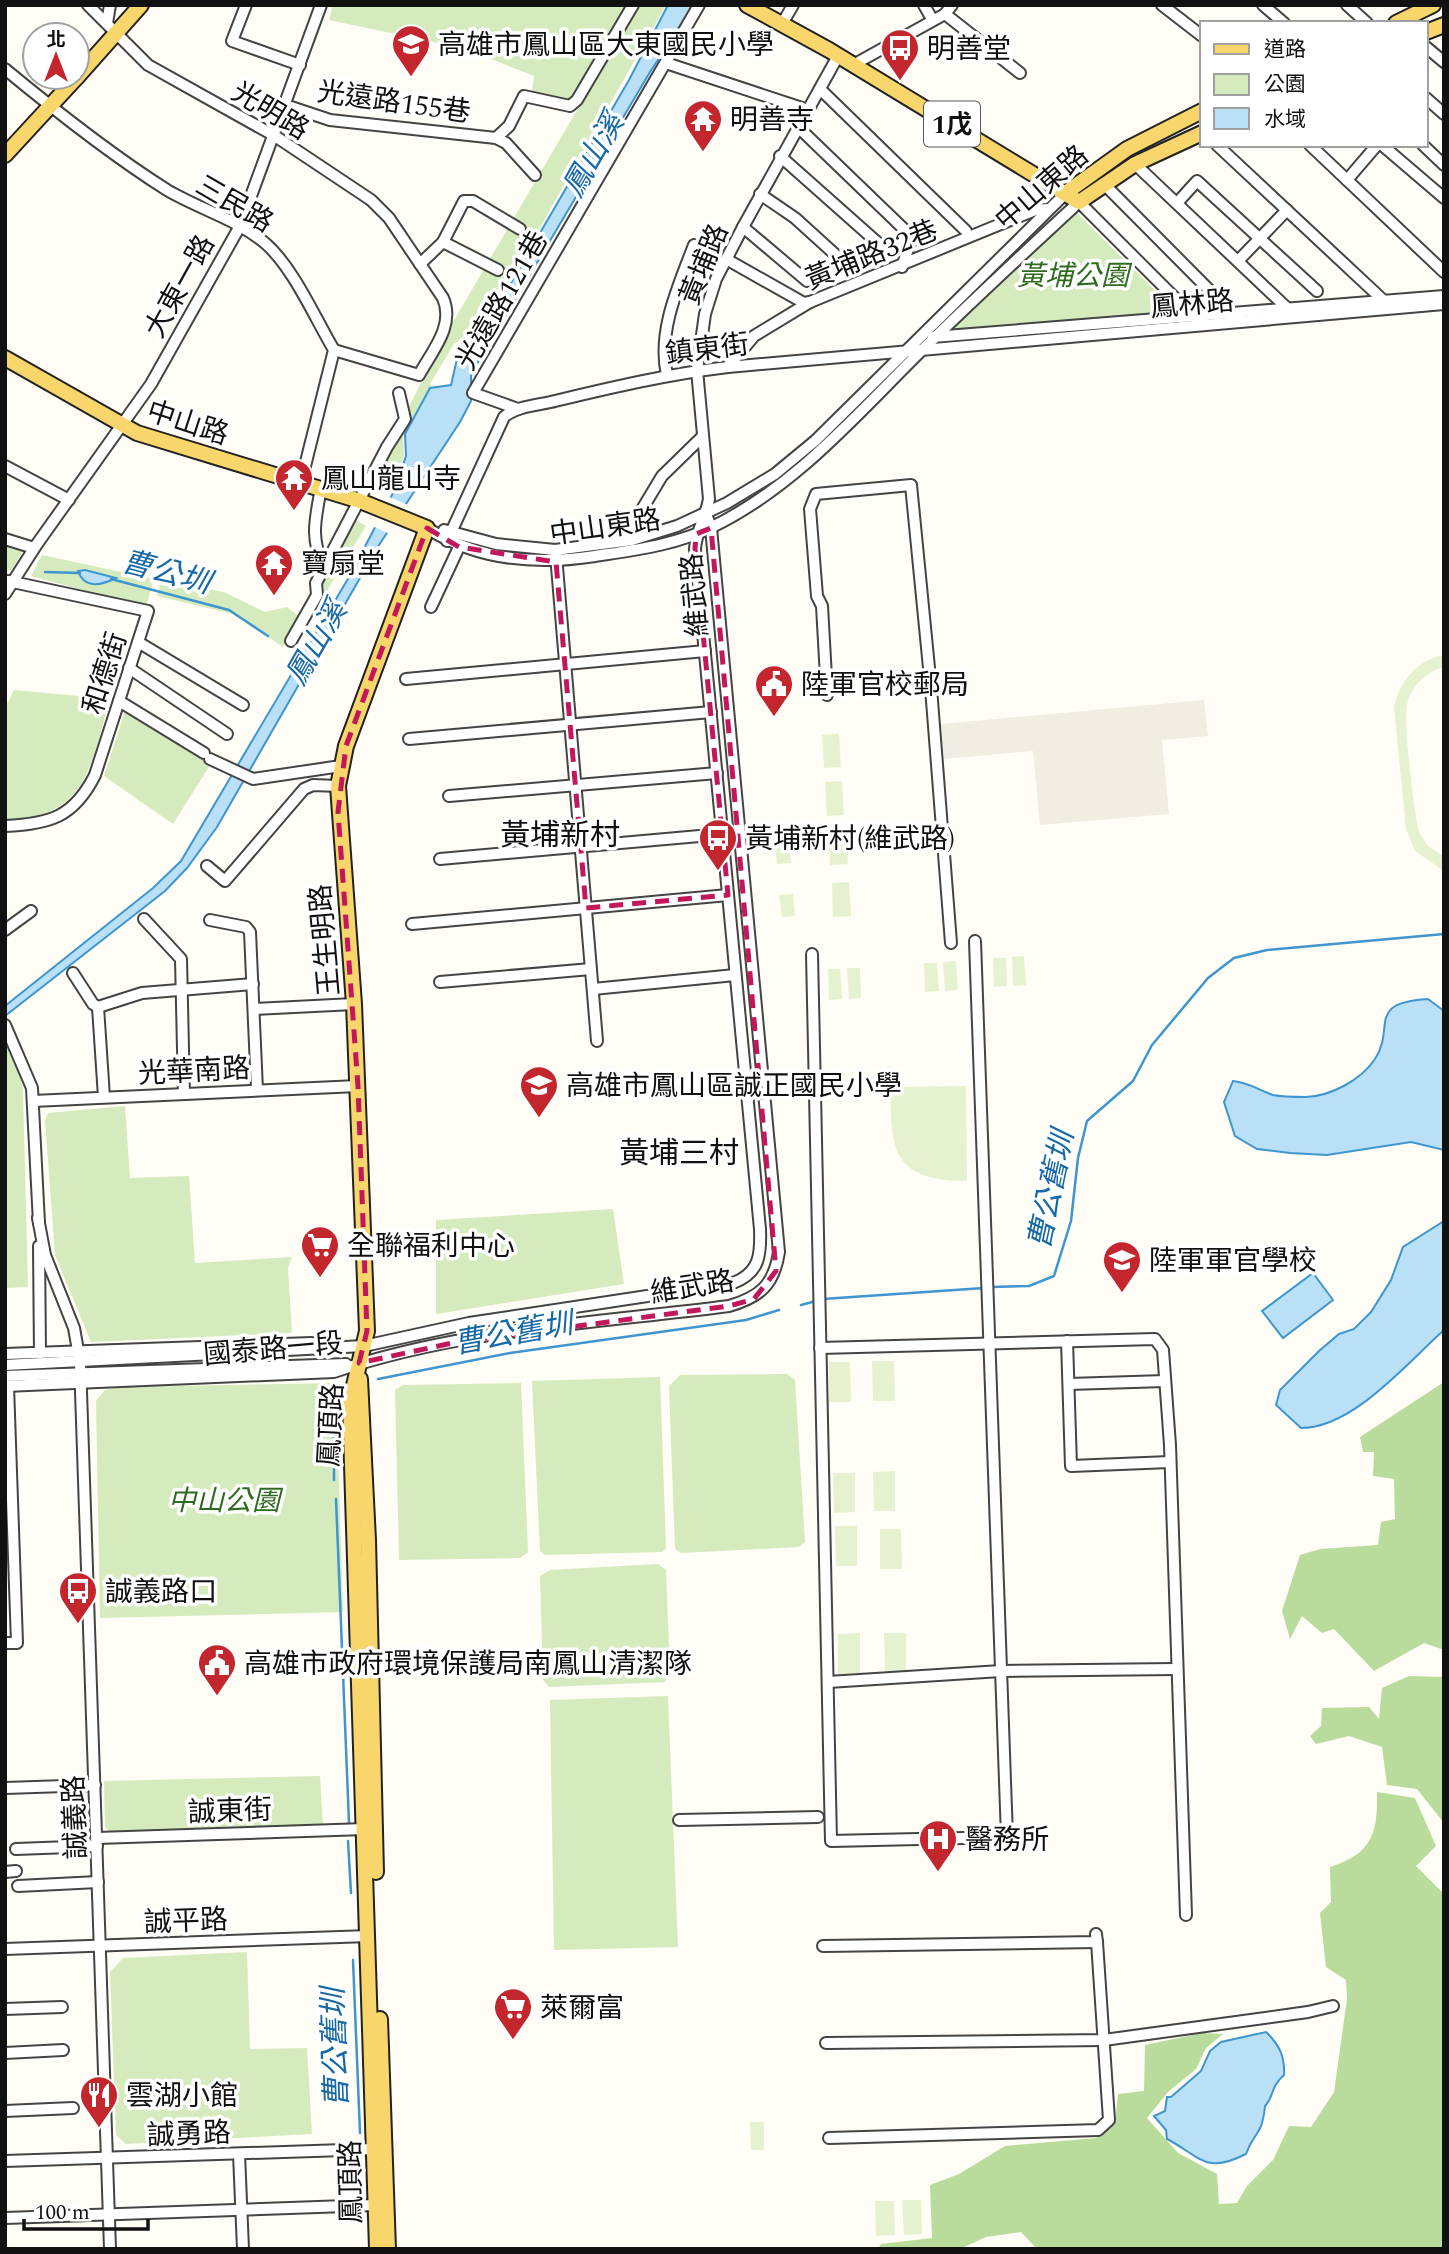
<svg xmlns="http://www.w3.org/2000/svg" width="1449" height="2254" viewBox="0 0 1449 2254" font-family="Spectral,'Noto Sans TC',serif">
	<rect width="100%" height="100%" fill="#fffdf5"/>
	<g fill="#d5ebbd">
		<polygon points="333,5 666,5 486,323 454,344 430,384 436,390 415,414 403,435 404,456 387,493 370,486 439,346 580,105 531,102 534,76 466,49 329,20"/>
		<polygon points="1074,210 1177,312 935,337"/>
		<polygon points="354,519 366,526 322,599 319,584"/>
		<polygon points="5,544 23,550 13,569 5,572"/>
		<polygon points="42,555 154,579 146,607 31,576"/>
		<polygon points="161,581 224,592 265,612 287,607 301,618 283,647 233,614 157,596"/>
		<path d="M14,690L110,699C90,766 88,817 5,821V708Z"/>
		<polygon points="127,705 212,762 173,824 104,776"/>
		<polygon points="6,1040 19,1069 23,1092 28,1287 5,1288"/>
		<polygon points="125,1106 130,1178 189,1176 195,1263 292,1257 288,1268 292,1333 91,1342 55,1255 45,1120 48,1113"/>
		<polygon points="613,1209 624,1284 436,1314 436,1220"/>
		<polygon points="787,1374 795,1380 805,1542 799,1547 681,1553 675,1549 669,1386 680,1375"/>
		<polygon points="660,1377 666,1548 662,1552 545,1555 540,1551 532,1381"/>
		<polygon points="336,1383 343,1612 100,1618 96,1401 105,1390 120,1387"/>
		<polygon points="521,1383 528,1552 520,1558 399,1560 395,1390 403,1385"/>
		<polygon points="658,1564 666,1570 670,1673 665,1682 549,1687 543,1680 540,1576 550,1570"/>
		<polygon points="668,1696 678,1947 554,1950 550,1700"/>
		<polygon points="320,1776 323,1825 111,1833 105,1827 104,1781"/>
		<polygon points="247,1952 250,2049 307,2048 312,2134 126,2144 116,2135 110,1972 123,1958"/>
	</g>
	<g fill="#b9dc9c">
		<polygon points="1444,1382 1444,1650 1424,1643 1374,1671 1334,1629 1322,1633 1302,1616 1290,1639 1282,1611 1300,1555 1320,1549 1378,1545 1381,1522 1395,1519 1394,1479 1373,1476 1374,1452 1363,1452 1360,1437"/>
		<polygon points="1409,1676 1444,1677 1444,1823 1417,1789 1387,1785 1382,1747 1349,1736 1316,1744 1310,1736 1321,1726 1322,1708 1369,1707 1379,1719 1382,1688"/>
		<path d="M1377,1792L1415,1798L1436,1846L1416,1866L1442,1892L1444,2249H1037L1021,2232L986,2237L960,2249H878L881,2244L932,2238L930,2185L959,2174L1005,2146L1096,2138L1115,2123L1118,2094L1144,2091L1145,2045L1202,2033L1223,2034L1206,2048L1196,2069L1168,2092L1147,2118L1178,2153L1217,2174L1219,2204L1237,2203L1247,2186L1273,2160L1289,2126L1311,2127L1334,2092L1347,1999L1346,1980L1326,1967L1320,1913L1331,1902L1330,1867C1372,1854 1378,1833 1377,1792Z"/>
	</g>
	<g fill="#e6f2cf">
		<path d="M1444,655V667C1426,671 1411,687 1407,705C1403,723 1414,811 1419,832L1428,846L1444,857V871L1415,851L1406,829L1394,707C1400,681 1417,660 1444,655Z"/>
		<polygon points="839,734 841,767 824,768 822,735"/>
		<polygon points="842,781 844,815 827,816 825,782"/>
		<polygon points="846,830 848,864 830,865 828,831"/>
		<polygon points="789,841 791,863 777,864 775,843"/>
		<polygon points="849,882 851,916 833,917 832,883"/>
		<polygon points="793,894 795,916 782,917 779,895"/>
		<polygon points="1024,956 1026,985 1013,986 1012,957"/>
		<polygon points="993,958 1006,958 1007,986 994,987"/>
		<polygon points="956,961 958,990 945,991 943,962"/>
		<polygon points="924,963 937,963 939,991 925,992"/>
		<polygon points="847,968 860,968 861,998 849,999"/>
		<polygon points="828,969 840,969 842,999 829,1000"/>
		<path d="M966,1086L967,1181C895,1181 889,1152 891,1087Z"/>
		<polygon points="872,1361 894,1361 895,1401 873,1401"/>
		<polygon points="829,1362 850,1362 851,1402 829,1402"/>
		<polygon points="895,1471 895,1511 874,1511 873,1472"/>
		<polygon points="833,1473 855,1473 855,1512 834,1513"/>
		<polygon points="835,1526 857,1526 857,1566 836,1566"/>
		<polygon points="880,1529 901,1529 902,1569 880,1569"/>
		<polygon points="860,1633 860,1673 838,1674 838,1634"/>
		<polygon points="884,1633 906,1633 906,1673 885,1673"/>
		<polygon points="750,2122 764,2122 764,2150 751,2150"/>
		<polygon points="902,2200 921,2200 922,2234 904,2235"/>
		<polygon points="875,2201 894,2201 895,2235 876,2236"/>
	</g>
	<polygon fill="#f1ede2" points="1204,700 1208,736 1162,740 1169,814 1040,825 1033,751 944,759 941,724"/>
	<g fill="#b9e0f7" stroke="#3f96cf" stroke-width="2">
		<polygon points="668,5 694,5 650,72 471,374 471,401 460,422 379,545 217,827 187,868 165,891 5,1016 5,1006 153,888 181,861 349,577 394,491 406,456 405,434 430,388 451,385 457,359 487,324 629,80"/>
		<path d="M85,570L116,578C102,585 85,590 78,571Z"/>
		<path d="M1428,999L1444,1011V1150L1411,1142L1327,1155L1290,1153L1257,1149L1235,1136L1224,1102L1233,1081C1251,1083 1258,1090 1273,1095C1283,1097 1297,1097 1306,1097C1331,1096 1361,1080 1375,1059C1396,1027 1365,1003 1428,999Z"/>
		<path d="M1444,1221V1330C1407,1363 1353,1428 1301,1428L1276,1405L1280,1390L1319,1351L1339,1334L1354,1329L1371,1312L1391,1280L1403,1247Z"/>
		<polygon points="1313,1273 1333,1300 1283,1338 1262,1311"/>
		<path d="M1266,2032C1279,2044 1285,2056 1284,2075C1270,2087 1274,2097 1265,2106C1262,2137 1254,2131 1246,2154C1205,2175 1200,2156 1167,2139L1166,2130L1154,2116L1165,2111L1167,2097H1171L1201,2071L1210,2051L1221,2042Z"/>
	</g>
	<polygon fill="#fffdf5" points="387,496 408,505 390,534 372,526"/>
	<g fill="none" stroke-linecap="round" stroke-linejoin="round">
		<g stroke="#3f96cf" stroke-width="2.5">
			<polyline points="45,572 80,573"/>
			<polyline points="111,579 229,610 268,636"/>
			<polyline points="293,652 305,659"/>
			<polyline points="990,1287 1029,1286 1054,1276 1071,1221 1078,1158 1087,1121 1133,1081 1152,1045 1208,978 1234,958 1267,950 1444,934"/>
			<polyline points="823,1299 984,1288"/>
			<polyline points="801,1305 816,1301"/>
			<polyline points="378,1379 510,1353 746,1320 779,1310"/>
			<polyline points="334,1391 334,1480"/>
			<polyline points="336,1499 349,1823"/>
			<polyline points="348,1841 351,1893"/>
			<polyline points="353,1960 360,2133"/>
		</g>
		<defs>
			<g id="minor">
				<path d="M88,5L148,65L275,136L371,200L389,218L443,298C455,326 432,351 419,375L334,350"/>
				<polyline points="246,5 232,41 300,65"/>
				<polyline points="924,5 932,19"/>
				<polyline points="1162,5 1202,36"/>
				<polyline points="1263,5 1284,23"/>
				<polyline points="1347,5 1367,23"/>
				<polyline points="945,14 1020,73"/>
				<polyline points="107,23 110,5"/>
				<polyline points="782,24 793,5"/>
				<polyline points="1426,47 1444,62"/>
				<polyline points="666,63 808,110"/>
				<polyline points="853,65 945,14 952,5"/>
				<path d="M5,69C57,112 110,154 167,190C199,209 237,219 265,243C293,267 315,318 334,350L301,482"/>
				<polyline points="820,89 966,231"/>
				<polyline points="1426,98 1444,114"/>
				<polyline points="285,105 330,120 496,138 506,143 535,175"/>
				<polyline points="798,127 909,234 910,243 902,267"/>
				<polyline points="496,138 509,126 524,96 570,106 577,100 633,5"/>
				<polyline points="1217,145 1384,301"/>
				<polyline points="1310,145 1444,272"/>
				<polyline points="1382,145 1444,198"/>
				<polyline points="1423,145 1444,165"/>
				<polyline points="780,156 878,243"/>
				<polyline points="1135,164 1288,309"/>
				<polyline points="1347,180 1377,145"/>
				<polyline points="1104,184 1233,314"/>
				<polyline points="760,194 795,218 849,267"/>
				<polyline points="1177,203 1197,181 1317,291"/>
				<polyline points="743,227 807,281"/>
				<polyline points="443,242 498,270"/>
				<polyline points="726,259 804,303 810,302"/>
				<polyline points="1238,261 1287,210"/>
				<polyline points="420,264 443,242 464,201 473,201 520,229"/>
				<polyline points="933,337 1444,296"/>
				<polyline points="728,367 754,336 810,302 1035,210 1048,209"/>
				<path d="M667,375C657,331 679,285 694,245"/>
				<polyline points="518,409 473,393 699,5"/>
				<polyline points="5,466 69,500"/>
				<path d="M321,488C315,521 310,537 324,569"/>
				<path d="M427,528C477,560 537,565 595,556C634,550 676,545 712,527C795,487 857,414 921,351C973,300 1026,251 1079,202L1202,325"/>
				<polyline points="444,530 496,544 555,550 632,540 677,526 727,503 775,474 815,441 1067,192"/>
				<polyline points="5,539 34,548"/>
				<path d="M447,541L504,417C516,406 540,405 555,401C613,387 669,374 728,367L1444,304"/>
				<polyline points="623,541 662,476 702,437"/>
				<polyline points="556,555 597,1041"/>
				<polyline points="5,594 37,544 151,384 240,226 321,5"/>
				<polyline points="431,607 459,547"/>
				<polyline points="291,641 317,595 316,583 387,447 405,419 399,393"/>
				<polyline points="138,642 243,705"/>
				<polyline points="129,668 227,734"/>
				<polyline points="406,679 705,651"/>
				<polyline points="827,695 822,606 817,596 810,509 816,494 911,485 931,688 951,943"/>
				<polyline points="119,701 204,753"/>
				<polyline points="409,739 711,712"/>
				<polyline points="210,759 253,779 341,766"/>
				<polyline points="449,796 717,773"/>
				<path d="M5,826C50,824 74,817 95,775L148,611L8,581"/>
				<polyline points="440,859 722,834"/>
				<polyline points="207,866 225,881 304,789 313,785 338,786"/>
				<polyline points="144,919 181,959 184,1094"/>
				<polyline points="210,920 246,927 250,932 257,1090"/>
				<polyline points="412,924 728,895"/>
				<polyline points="5,930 31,911"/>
				<polyline points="812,954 831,1841 1007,1837 975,941"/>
				<polyline points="73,973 93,1004 98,1007 142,993 253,984"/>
				<polyline points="440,982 591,969"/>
				<polyline points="593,989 735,975"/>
				<polyline points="98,1007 104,1097"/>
				<polyline points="254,1009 354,1004"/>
				<polyline points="5,1025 32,1088 39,1223"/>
				<polyline points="33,1101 358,1086"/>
				<polyline points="38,1218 45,1255 74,1328 80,1362 110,2249"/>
				<polyline points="39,1246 40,1353"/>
				<polyline points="1067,1341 1071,1466 1170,1462"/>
				<polyline points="820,1348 1155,1339 1163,1350 1170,1445 1186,1915"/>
				<polyline points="5,1354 312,1343"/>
				<path d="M5,1365L364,1346L469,1323L733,1283C760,1273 761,1254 760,1229L695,549C696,531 706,517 709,499L697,370L705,314L716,279L743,227L838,56"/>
				<polyline points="5,1376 346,1364"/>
				<polyline points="1069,1384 1165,1381"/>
				<path d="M5,1386L334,1372C460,1329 598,1323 729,1306C760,1297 774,1285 779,1252L711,528L706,514"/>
				<polyline points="5,1643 17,1643 8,1386"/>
				<polyline points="828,1682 1001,1671 1175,1669"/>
				<polyline points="5,1788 95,1785"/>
				<polyline points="679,1820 818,1817"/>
				<polyline points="97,1838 365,1829"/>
				<polyline points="16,1849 97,1846"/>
				<polyline points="5,1872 16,1871"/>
				<polyline points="18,1886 98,1882"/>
				<polyline points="823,1946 1097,1942 1096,1934"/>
				<polyline points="5,1949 369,1936"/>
				<polyline points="5,2009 62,2007"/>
				<polyline points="826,2043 1104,2040 1308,2012 1333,2006"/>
				<polyline points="5,2053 63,2050"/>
				<polyline points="5,2111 73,2108"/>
				<polyline points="829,2138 1098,2130 1109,2120 1097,1942"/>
				<polyline points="239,2154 243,2249"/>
				<polyline points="5,2161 374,2149"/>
				<polyline points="5,2218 375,2205"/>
			</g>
			<g id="major">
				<polyline points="747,5 829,50 1079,202 1135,164 1202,133"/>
				<polyline points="1396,23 1433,5"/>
				<polyline points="1426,32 1444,25"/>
				<polyline points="77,77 141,5"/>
				<polyline points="5,155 77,77"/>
				<polyline points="1067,192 1127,149 1202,111"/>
				<polyline points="5,358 137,433 360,501 427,528 346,746 338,786 354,1004 367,1331 350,1402 377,2249"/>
				<polyline points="360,1379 368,1540 376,1872"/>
				<polyline points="380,2019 388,2249"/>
			</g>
		</defs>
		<use href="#minor" stroke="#444" stroke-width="14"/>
		<use href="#major" stroke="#222" stroke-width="18"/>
		<use href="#minor" stroke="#fff" stroke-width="10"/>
		<use href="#major" stroke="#f9d66b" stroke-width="14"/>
	</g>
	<path fill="none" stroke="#c2185b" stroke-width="5" stroke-dasharray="14 9" stroke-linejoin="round" d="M427,528L459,547L556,562L586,908L728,895L695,549L696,534L711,528L776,1271L754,1299L729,1306L457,1342L359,1363L367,1331L358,1086L338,812L346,746Z"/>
	<defs>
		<symbol id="school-pin" viewBox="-11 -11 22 30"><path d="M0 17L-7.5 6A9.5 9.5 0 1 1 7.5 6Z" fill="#c4262e" stroke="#fff"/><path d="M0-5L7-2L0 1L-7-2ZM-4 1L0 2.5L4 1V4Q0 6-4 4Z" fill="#fff"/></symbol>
		<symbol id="bus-pin" viewBox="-11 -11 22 30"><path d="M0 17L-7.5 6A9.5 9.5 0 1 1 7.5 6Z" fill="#c4262e" stroke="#fff"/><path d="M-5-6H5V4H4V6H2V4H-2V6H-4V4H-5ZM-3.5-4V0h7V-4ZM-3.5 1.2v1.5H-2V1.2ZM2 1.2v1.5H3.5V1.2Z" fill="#fff"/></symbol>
		<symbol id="temple-pin" viewBox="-11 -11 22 30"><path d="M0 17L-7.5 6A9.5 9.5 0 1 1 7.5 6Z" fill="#c4262e" stroke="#fff"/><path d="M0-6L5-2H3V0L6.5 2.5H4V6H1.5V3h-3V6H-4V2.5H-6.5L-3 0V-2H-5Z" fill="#fff"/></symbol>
		<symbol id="civic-pin" viewBox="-11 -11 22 30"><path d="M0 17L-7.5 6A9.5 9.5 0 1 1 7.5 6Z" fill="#c4262e" stroke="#fff"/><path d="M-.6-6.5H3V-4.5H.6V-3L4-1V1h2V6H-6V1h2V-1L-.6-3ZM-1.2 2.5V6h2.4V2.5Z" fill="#fff"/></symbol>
		<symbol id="supermarket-pin" viewBox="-11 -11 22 30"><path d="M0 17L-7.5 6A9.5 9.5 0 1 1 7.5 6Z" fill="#c4262e" stroke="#fff"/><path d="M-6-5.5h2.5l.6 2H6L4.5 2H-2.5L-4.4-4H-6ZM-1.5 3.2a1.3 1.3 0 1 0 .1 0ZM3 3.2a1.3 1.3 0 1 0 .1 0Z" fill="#fff"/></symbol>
		<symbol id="university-pin" viewBox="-11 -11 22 30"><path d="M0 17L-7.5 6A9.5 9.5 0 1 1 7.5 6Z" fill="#c4262e" stroke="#fff"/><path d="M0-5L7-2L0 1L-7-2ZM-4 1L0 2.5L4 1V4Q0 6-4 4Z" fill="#fff"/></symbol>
		<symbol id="hospital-pin" viewBox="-11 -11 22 30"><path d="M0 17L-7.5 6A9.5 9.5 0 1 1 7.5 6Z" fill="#c4262e" stroke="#fff"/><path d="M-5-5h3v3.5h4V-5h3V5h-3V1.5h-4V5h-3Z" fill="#fff"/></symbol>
		<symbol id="restaurant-pin" viewBox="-11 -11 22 30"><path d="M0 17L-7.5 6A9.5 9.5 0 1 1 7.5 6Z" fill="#c4262e" stroke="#fff"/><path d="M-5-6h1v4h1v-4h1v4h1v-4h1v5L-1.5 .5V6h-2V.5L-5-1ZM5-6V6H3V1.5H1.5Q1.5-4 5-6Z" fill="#fff"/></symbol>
	</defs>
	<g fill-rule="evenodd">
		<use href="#school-pin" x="389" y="22" width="44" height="60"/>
		<use href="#bus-pin" x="878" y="26" width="44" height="60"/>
		<use href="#temple-pin" x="681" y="97" width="44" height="60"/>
		<use href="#temple-pin" x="272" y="456" width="44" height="60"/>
		<use href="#temple-pin" x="252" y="541" width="44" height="60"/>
		<use href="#civic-pin" x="752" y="662" width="44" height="60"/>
		<use href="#bus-pin" x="696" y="816" width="44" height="60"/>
		<use href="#school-pin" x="517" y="1063" width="44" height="60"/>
		<use href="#supermarket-pin" x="298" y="1223" width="44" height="60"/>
		<use href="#university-pin" x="1100" y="1238" width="44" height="60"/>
		<use href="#bus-pin" x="56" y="1569" width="44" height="60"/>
		<use href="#civic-pin" x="195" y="1641" width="44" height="60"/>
		<use href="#hospital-pin" x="916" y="1817" width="44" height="60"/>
		<use href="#supermarket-pin" x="491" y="1985" width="44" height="60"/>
		<use href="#restaurant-pin" x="77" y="2073" width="44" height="60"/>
	</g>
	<g text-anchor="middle" stroke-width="7" stroke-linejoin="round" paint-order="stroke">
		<rect fill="#fff" stroke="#585858" stroke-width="2" x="924" y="101.5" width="56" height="45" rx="5"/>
		<g font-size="26" font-weight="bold" fill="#111">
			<text x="952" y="133">1戊</text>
		</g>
		<g font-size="28" fill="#111" stroke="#fff" text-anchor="start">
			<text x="438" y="54">高雄市鳳山區大東國民小學</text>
			<text x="927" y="58">明善堂</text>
			<text x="730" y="129">明善寺</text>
			<text x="321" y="488">鳳山龍山寺</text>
			<text x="301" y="573">寶扇堂</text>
			<text x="801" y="694">陸軍官校郵局</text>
			<text x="745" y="848">黃埔新村(維武路)</text>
			<text x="566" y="1095">高雄市鳳山區誠正國民小學</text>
			<text x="347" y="1255">全聯福利中心</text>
			<text x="1149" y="1270">陸軍軍官學校</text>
			<text x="105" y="1601">誠義路口</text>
			<text x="244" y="1673">高雄市政府環境保護局南鳳山清潔隊</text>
			<text x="965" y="1849">醫務所</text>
			<text x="540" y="2017">萊爾富</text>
			<text x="126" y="2105">雲湖小館</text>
		</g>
		<g font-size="28" fill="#111" stroke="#fff">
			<text transform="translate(394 101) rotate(8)" y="10">光遠路155巷</text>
			<text transform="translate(271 110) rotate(31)" y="10">光明路</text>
			<text transform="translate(1041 187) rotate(-41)" y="10">中山東路</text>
			<text transform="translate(235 203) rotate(30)" y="10">三民路</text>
			<text transform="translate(871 254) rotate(-22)" y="10">黃埔路32巷</text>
			<text transform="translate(703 264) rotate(-68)" y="10">黃埔路</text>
			<text transform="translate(179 286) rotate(-61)" y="10">大東一路</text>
			<text transform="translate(501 300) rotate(-60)" y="10">光遠路121巷</text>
			<text transform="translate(1192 303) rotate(-5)" y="10">鳳林路</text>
			<text transform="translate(707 348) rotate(-7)" y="10">鎮東街</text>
			<text transform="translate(188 422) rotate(18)" y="10">中山路</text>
			<text transform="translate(605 526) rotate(-8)" y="10">中山東路</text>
			<text transform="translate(694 595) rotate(-95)" y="10">維武路</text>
			<text transform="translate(104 673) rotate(-72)" y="10">和德街</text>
			<text transform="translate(324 940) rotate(-95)" y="10">王生明路</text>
			<text transform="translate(194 1070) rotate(-3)" y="10">光華南路</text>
			<text transform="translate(692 1286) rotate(-9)" y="10">維武路</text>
			<text transform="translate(273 1348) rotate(-5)" y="10">國泰路一段</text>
			<text transform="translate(330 1425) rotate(-87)" y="10">鳳頂路</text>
			<text transform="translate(230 1810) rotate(-2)" y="10">誠東街</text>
			<text transform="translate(74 1817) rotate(-92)" y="10">誠義路</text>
			<text transform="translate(186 1920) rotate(-2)" y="10">誠平路</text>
			<text transform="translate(189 2133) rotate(-2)" y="10">誠勇路</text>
			<text transform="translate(350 2182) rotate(-91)" y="10">鳳頂路</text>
		</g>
		<g font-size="28" font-style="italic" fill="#2f6b1f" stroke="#fff">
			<text x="1073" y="285">黃埔公園</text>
			<text x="224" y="1510">中山公園</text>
		</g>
		<g font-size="30" font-style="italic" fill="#1768a6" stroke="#fff">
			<text transform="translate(593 155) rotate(-60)" y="10">鳳山溪</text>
			<text transform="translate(166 572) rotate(15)" y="10">曹公圳</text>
			<text transform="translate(316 643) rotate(-60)" y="10">鳳山溪</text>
			<text transform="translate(1051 1190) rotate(-78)" y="10">曹公舊圳</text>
			<text transform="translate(513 1333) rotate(-10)" y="10">曹公舊圳</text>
			<text transform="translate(335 2048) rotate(-92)" y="10">曹公舊圳</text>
		</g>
		<g font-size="30" fill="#111" stroke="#fff">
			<text x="560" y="845">黃埔新村</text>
			<text x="679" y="1163">黃埔三村</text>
		</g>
	</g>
	<rect width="1449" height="2254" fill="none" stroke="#111111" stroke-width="14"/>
	<rect x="1200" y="21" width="228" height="126" fill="#ffffff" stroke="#a0a0a0" stroke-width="2"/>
	<rect x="1214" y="44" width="35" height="10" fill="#f9d66b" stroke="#a0a0a0" stroke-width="2"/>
	<text x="1264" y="56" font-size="21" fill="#111111">道路</text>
	<rect x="1214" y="74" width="35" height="21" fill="#d5ebbd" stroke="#a0a0a0" stroke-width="2"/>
	<text x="1264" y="91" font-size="21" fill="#111111">公園</text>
	<rect x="1214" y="108" width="35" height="21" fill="#b9e0f7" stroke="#a0a0a0" stroke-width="2"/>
	<text x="1264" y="126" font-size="21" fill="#111111">水域</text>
	<g transform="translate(56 56)"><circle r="33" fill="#ffffff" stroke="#a0a0a0" stroke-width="2"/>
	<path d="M0-5L12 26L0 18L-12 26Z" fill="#c4262e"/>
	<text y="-10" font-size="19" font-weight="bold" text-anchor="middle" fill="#111111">北</text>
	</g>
	<path d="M24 2219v10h124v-10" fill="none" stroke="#111111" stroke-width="3.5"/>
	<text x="35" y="2219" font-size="21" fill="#111111" stroke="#ffffff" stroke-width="5" paint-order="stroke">100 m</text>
</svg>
